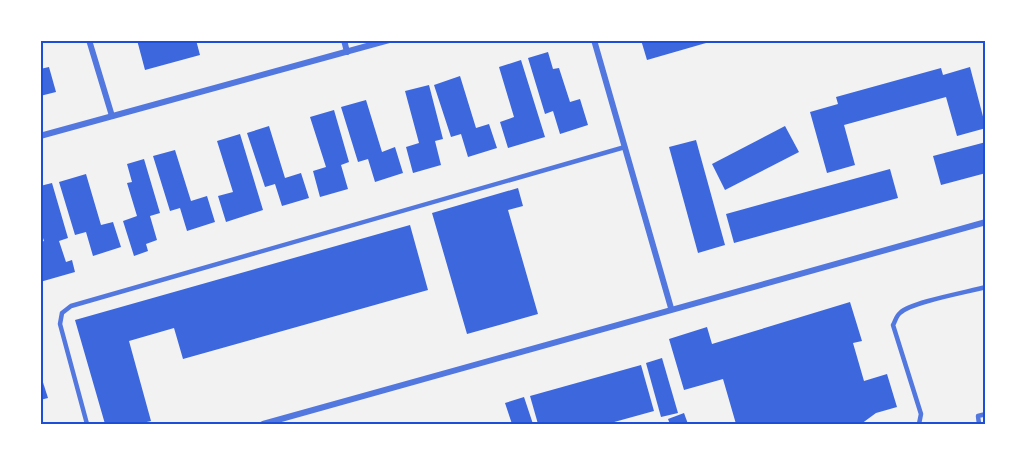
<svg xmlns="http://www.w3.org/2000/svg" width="1026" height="465" viewBox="0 0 1026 465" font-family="Signika,sans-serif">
	<rect width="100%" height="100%" fill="#f2f2f2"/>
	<g fill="#3d67dc">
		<polygon points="137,40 196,40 200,55 145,70"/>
		<polygon points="641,40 705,40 706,43 647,60"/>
		<polygon points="548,52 553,69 559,68 570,102 580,99 588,125 560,134 553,111 545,114 528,58"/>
		<polygon points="521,60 545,137 508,148 500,122 514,117 499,67"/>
		<polygon points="49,67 56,92 40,96 40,69"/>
		<polygon points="970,67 986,128 957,136 946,97 844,125 855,165 827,173 810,112 838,104 836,97 941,68 943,75"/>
		<polygon points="460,76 476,128 489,124 497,148 468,157 461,134 451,137 434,85"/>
		<polygon points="429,85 443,139 435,141 441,165 413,173 406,147 419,143 405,91"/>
		<polygon points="366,100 382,152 395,147 403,173 375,182 368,159 358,162 341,107"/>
		<polygon points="334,110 349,162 341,165 348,189 320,197 313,171 326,167 310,117"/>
		<polygon points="269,126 285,178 301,173 309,198 282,206 275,184 265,187 247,133"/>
		<polygon points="785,126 799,152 725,190 712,164"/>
		<polygon points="240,134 263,210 226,222 218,196 233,192 217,141"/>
		<polygon points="696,140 725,245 698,253 669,147"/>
		<polygon points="986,142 986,173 941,185 933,156"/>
		<polygon points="175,150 191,201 207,196 215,222 187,231 180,208 170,211 153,156"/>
		<polygon points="144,159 160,213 150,216 157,240 146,244 148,251 134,256 123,221 137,216 127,183 132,182 127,164"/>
		<polygon points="890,169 898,198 734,243 726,214"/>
		<polygon points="86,174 101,225 113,222 121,247 93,256 86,232 75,235 59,182"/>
		<polygon points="52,183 68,238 59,241 66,262 72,260 75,272 40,282 40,242 44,241 40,229 40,186"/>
		<polygon points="518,188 523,206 508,210 538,314 467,334 432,213"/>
		<polygon points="410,225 428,290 183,359 174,328 129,341 151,421 138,424 105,424 75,320"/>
		<polygon points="850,302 862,341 853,343 864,381 887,374 897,407 876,413 861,424 736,424 723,379 684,390 669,339 707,327 712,344"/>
		<polygon points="662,358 678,413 661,417 646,363"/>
		<polygon points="641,365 654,411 607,424 538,424 530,396"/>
		<polygon points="40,373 48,398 40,400"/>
		<polygon points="524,397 533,424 512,424 505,403"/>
		<polygon points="684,413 688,424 670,424 668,419"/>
	</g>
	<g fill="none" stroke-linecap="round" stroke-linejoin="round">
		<g stroke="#5277de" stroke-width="4.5">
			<polyline points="87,424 60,324 62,313 71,306 625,147"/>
			<path d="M919,424L921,414L893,325C895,322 896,316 900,313C911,302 968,292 986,287"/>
			<polyline points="979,424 978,416 986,414"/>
		</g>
		<g stroke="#5277de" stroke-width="6">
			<polyline points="89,40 112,116"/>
			<polyline points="344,40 347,52"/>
			<polyline points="594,40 671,308"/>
			<polyline points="40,136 389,40"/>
			<polyline points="263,424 986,222"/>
		</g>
	</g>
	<rect width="1026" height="465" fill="none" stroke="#ffffff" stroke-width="84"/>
	<rect x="42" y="42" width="942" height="381" fill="none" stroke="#1d4ed8" stroke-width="2"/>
</svg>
